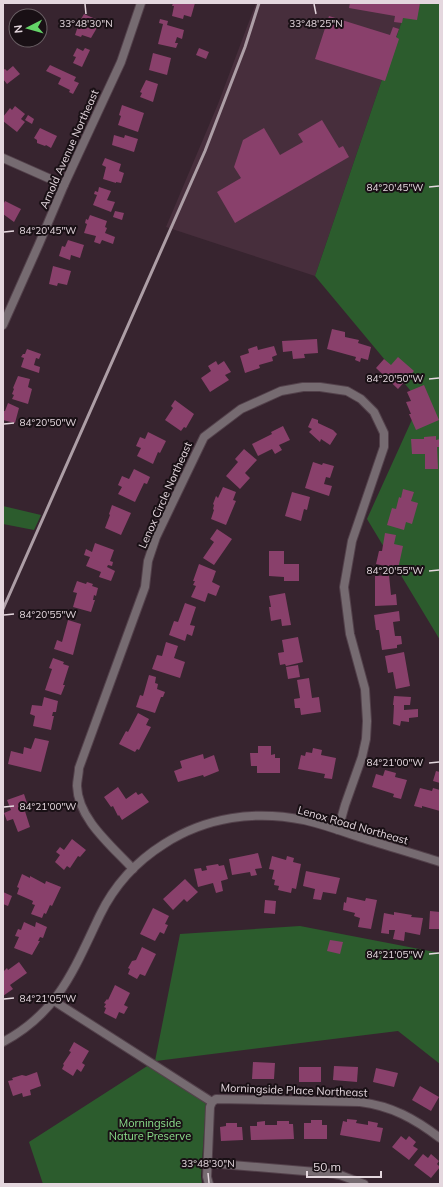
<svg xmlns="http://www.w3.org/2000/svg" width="443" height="1187" viewBox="0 0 443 1187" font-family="Mulish,sans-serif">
	<rect width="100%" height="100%" fill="#37242f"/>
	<polygon fill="#472e3c" points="256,3 408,3 315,276 166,227 218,104"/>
	<g fill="#2c5c2d">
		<polygon points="408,3 440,3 440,640 367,519 420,402 315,276"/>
		<polygon points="3,506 41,515 34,530 3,524"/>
		<polygon points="300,926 440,953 440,1064 398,1031 156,1061 206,1103 201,1176 202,1184 43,1184 29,1142 155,1061 180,934"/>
	</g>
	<g fill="#89406b">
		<polygon points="173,3 195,3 191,17 184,15 183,19 172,16 174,6 172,6"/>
		<polygon points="350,3 420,3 417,20 403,18 402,23 394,22 395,16 349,8"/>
		<polygon points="84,14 98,20 96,25 98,26 91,38 82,35 81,37 75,35 78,26 82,28 85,21 81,19"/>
		<polygon points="329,16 390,35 393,27 399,29 396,37 399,39 385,81 315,59"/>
		<polygon points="160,19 168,21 167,25 184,30 182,39 177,37 175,43 178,43 176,48 158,44 163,24 159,23"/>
		<polygon points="77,48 83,51 85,48 90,50 82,67 73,63 76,57 73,56"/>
		<polygon points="199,48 209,52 206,59 196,55"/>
		<polygon points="153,53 171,58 167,75 149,70"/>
		<polygon points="50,65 76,77 74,81 79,83 73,94 69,92 70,90 58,84 61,78 46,71"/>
		<polygon points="13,66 20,74 7,84 3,79 3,70 5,69 7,71"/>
		<polygon points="146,80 158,84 153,102 140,97 142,93 140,92"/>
		<polygon points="122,105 144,113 138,132 118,125 121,116 119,115"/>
		<polygon points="15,106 25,114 21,119 25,122 17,132 3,121 3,117 10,108 12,110"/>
		<polygon points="28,115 34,119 32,124 25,120"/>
		<polygon points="322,120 339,148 343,146 349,157 235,223 217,192 241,178 234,167 243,140 264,128 280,155 303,142 298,134"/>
		<polygon points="40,128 57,136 51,148 46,145 45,146 37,143 37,140 34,138"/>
		<polygon points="114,135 124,138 125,135 138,139 134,152 112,145"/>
		<polygon points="105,158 121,164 119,171 124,173 121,183 116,182 116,183 103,179 106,167 102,165"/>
		<polygon points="99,187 111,191 107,200 115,202 111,212 93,205 97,195 94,194 95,191 98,192"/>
		<polygon points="5,201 21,209 14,222 3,214 3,205"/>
		<polygon points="115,211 124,213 122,220 113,217"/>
		<polygon points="90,215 107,221 105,227 107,228 105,233 115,237 113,244 102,240 100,244 94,242 96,236 84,233 87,224 85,223 86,219 88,220"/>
		<polygon points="68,240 84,245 80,258 71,255 70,260 59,256 62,246 65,247"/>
		<polygon points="53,266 71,271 67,285 58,283 57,286 49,284"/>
		<polygon points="332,329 345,332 345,337 359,340 358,343 371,347 368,360 361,358 360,362 355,360 356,357 327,349"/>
		<polygon points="317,339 318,353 304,354 305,358 293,359 292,351 283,352 282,341"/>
		<polygon points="257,346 258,350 274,346 277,355 272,357 273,361 259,365 260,368 245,373 240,356 249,353 248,349"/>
		<polygon points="27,349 41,354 39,359 36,358 34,365 40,367 39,373 21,367 24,358 21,357 23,354 25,354"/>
		<polygon points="398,357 414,371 398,389 376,368 384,359 391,365"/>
		<polygon points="216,361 218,365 224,361 231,372 225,375 229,380 210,392 201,378 211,371 208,366"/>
		<polygon points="18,376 30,379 28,387 32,389 28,404 12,399 14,395 12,394 14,389 13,388"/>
		<polygon points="424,385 439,420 416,430 409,414 411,414 406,402 411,401 407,392"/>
		<polygon points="175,400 194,414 186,428 184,427 181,431 165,420 173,408 171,406"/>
		<polygon points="8,403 19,408 15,423 3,420 3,411 5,411"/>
		<polygon points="312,418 318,420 318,423 333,430 337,434 330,445 321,439 320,442 309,432 312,429 308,427"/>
		<polygon points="283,426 290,440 279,445 282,450 275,454 272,449 258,456 252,444 272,434 271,432"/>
		<polygon points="148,432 166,441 160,453 158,452 153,464 137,456 141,448 136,446 140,437 145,439"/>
		<polygon points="436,436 436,440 440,439 440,447 437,447 438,469 425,469 425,454 412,454 411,439 424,439 424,437"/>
		<polygon points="244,449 257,460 245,473 250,478 240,489 226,476 238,462 235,459"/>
		<polygon points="313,462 322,465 323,463 334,466 330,478 326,477 324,484 332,486 329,496 305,488"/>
		<polygon points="134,469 150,477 147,484 144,483 135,502 118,494 122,487 118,485 122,476 129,479"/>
		<polygon points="223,487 236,492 233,500 236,501 226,525 211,519 214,510 213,509 214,505 213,504 216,496 218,498"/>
		<polygon points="403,489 414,492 411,501 418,503 412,524 406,522 404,530 387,525 392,508 396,509 399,497 401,498"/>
		<polygon points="292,492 310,497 307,510 304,509 301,521 285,516"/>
		<polygon points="112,505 131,513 121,535 105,528 110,515 109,514"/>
		<polygon points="217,529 232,539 214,565 203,558 214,542 210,539"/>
		<polygon points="385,533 396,535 394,544 403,546 398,569 376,564 379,551 382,551"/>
		<polygon points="95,543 114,550 110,561 113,562 112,566 108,565 107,567 115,571 111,581 99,577 101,572 86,566 90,557 84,555 86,549 92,552"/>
		<polygon points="269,551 284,551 284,564 299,564 299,581 284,581 284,577 269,576"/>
		<polygon points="199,564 216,571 212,582 220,586 216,596 208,593 205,602 191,597 196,586 193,585 195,581 193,581"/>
		<polygon points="389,575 391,595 396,594 397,605 375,606 375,576"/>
		<polygon points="77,581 86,584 87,582 93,584 92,586 98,588 96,596 94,595 93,600 95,600 91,612 73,607 77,593 73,592"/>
		<polygon points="285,593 291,625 282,626 281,619 271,621 269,607 271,607 269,596"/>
		<polygon points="185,603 196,607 190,625 195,626 192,636 187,634 185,641 169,635 174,621 178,622"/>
		<polygon points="399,611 400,621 393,622 395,636 401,636 402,644 397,645 397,648 382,650 379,630 376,630 374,615"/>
		<polygon points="68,620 81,624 73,655 54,649 57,640 62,642"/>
		<polygon points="298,637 303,662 286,666 285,664 280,665 278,653 284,652 282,640"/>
		<polygon points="166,642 178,646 174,658 185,662 180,678 152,669 157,655 162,656"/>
		<polygon points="404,652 410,686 396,689 393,672 388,673 385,656"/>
		<polygon points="53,658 64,662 63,664 69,666 63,685 65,685 61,695 45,690 52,669 49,668"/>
		<polygon points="298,665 300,677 288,679 286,667"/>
		<polygon points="149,675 156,677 155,683 158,684 157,689 165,692 163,697 161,697 155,713 136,707 140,695 143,696"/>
		<polygon points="309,678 312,698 319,697 321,712 301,715 300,708 295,708 294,699 300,698 297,680"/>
		<polygon points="394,696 411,697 410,705 404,705 404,710 418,709 418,717 409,718 409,722 401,721 400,726 393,724 394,705 393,705"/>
		<polygon points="44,697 58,701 56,712 53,712 52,716 54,716 51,730 33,726 35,716 30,714 32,705 42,706"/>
		<polygon points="138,713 149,719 146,725 151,727 139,750 137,749 135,752 119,744 126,731 128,732"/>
		<polygon points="35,738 49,741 41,772 8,764 11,751 23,754 24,747 31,749"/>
		<polygon points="258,746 271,746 271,755 275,754 275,758 280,758 280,773 257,773 257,766 251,766 250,753 258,753"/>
		<polygon points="313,748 322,750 321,755 336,758 332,779 324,778 325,774 298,769 301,755 305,756 306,752 312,753"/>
		<polygon points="203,754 204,759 214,755 219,771 204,777 203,775 178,782 174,771 182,768 180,761"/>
		<polygon points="385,770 396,773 395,777 407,780 401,799 393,797 394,794 372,787 376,774 383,776"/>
		<polygon points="436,771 440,772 440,783 433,781"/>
		<polygon points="118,787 126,799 136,792 138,795 142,793 149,802 122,820 119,815 118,816 113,806 111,807 104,797"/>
		<polygon points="420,788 432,791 433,788 440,790 440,811 422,806 422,808 414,806"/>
		<polygon points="24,794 28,806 24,808 30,827 18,832 13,819 7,821 4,813 11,810 7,800"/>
		<polygon points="72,839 86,850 80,857 78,856 70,868 67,866 64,870 55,862 60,855 56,852 60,847 64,850"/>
		<polygon points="258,853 262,868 255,869 257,875 251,876 250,872 232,875 229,859"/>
		<polygon points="272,856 286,860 287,856 294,858 293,862 301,864 296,889 292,888 291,893 278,890 279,886 274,885 275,880 272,879 274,870 269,869"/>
		<polygon points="218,864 219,866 224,865 228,879 221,881 223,891 216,893 213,883 198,887 194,869 201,868 202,871 207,870 206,866"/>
		<polygon points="306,871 340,878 336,894 323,892 321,900 313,899 315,889 303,886"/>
		<polygon points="22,874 30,878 30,876 45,884 46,881 61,887 52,906 50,905 46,914 44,913 42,918 31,914 35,905 32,904 33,901 17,894 19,888 17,887"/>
		<polygon points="185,879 198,892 187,902 184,899 173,910 163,899"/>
		<polygon points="3,892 12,896 8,906 3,904"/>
		<polygon points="347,897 365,901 366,898 377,900 371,929 358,927 360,918 354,916 355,913 343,910 344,902 346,903"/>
		<polygon points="265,900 276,901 275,914 264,913"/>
		<polygon points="153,908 169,916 165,924 168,925 164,934 160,932 155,941 140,934"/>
		<polygon points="430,911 440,912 440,929 429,929"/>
		<polygon points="394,912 412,915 411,917 423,918 420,935 405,932 404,941 393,939 395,930 389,930 389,934 381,933 384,913 394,915"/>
		<polygon points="24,922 35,927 36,922 47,927 43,938 40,937 38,941 40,941 32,955 14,948 19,937 15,936 18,929 21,930"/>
		<polygon points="330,940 343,942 340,954 327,951"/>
		<polygon points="142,947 156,954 145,976 140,974 137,979 128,974 130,969 128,968 132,961 136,960"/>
		<polygon points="19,962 27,973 10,985 13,989 3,996 3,972 7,968 8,970"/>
		<polygon points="115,985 130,993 124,1005 128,1007 124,1014 119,1012 116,1019 104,1013 106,1008 104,1007 106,1004 104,1003 107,999 108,1000"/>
		<polygon points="74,1042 89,1051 82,1063 85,1065 81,1072 77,1069 73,1076 62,1069 64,1065 63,1064 71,1052 69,1051"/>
		<polygon points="253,1062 275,1063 274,1079 252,1079"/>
		<polygon points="334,1066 358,1067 357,1082 333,1080"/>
		<rect x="299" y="1067" width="22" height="15"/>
		<polygon points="376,1068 398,1073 394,1087 373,1082"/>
		<polygon points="37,1072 41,1086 30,1090 31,1095 23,1097 22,1093 13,1096 8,1081 13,1080 12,1078 22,1075 26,1076"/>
		<polygon points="420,1086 439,1097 431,1111 412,1100"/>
		<polygon points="347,1119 357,1120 356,1123 368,1125 368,1121 378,1123 377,1127 383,1128 380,1142 340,1135 343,1121 347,1122"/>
		<polygon points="311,1120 322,1120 322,1125 327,1125 327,1139 304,1139 304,1123 311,1123"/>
		<polygon points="265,1121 265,1125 277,1125 277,1121 289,1121 289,1124 293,1124 294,1139 251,1140 250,1126 257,1126 257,1122"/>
		<polygon points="226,1123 237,1123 237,1127 242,1127 243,1140 221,1141 220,1127 226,1126"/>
		<polygon points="401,1136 406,1140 409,1136 416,1142 413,1146 418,1149 409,1160 392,1147"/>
		<polygon points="423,1154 428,1158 431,1154 439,1161 437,1164 440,1167 431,1178 414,1165"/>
	</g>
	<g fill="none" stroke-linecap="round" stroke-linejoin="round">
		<defs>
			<g id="minor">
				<polyline points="3,158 64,185"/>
				<polyline points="3,325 39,244 64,185 121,62 141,3"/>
				<path d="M133,869C112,846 78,819 77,786C77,780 79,774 79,768L145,587L148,561L156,537L204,437L241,409L281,391L303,387H320L347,391L361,399L374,412L384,433V447L352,541L344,587L350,634L365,689L367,721L366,739L362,757L345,805L338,830"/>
				<polyline points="54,1001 212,1102"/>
				<path d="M3,1042C59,1012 74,969 100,915C114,886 137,861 164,844C206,817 255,810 304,820C321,824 339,830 356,836C384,845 412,853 440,862"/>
				<polyline points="208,1163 328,1173 340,1175 364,1184"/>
				<path d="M209,1184L207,1177L210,1107L212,1102L216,1099L360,1102C392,1106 415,1119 440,1138"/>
			</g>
		</defs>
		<use href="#minor" stroke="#53414b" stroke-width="10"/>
		<use href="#minor" stroke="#766b71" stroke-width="8"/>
		<polyline stroke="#ad9ea6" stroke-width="3" points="3,609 205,151 245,47 259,3"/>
	</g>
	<path fill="none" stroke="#e4d7de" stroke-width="1.5" d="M85,4L86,14M314,4L316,14M429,187L439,186M4,232L14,231M429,379L439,378M4,424L14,423M429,571L439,570M4,615L14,614M429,763L439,762M4,807L14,806M429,954L439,953M4,999L14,998M208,1173L209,1183"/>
	<g text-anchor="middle" stroke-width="4" stroke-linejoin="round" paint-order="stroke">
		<g font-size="11" fill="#e4d7de" stroke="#191015">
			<text transform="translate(69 149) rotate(-66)" y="4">Arnold Avenue Northeast</text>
			<text transform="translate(165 495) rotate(-66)" y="4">Lenox Circle Northeast</text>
			<text transform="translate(353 825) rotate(16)" y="4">Lenox Road Northeast</text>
			<text transform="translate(294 1090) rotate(2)" y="4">Morningside Place Northeast</text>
		</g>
		<g font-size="11" fill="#8ce08c" stroke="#191015">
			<text x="150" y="1127">Morningside<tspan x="150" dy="13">Nature Preserve</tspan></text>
		</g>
	</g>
	<g font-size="10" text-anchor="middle" fill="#e4d7de" stroke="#191015" stroke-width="4" stroke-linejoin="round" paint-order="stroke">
		<text x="86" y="27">33°48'30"N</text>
		<text x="316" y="27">33°48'25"N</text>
		<text x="395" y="191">84°20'45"W</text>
		<text x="48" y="234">84°20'45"W</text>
		<text x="395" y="382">84°20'50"W</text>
		<text x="48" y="426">84°20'50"W</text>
		<text x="395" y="574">84°20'55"W</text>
		<text x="48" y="618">84°20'55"W</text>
		<text x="395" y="766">84°21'00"W</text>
		<text x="48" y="810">84°21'00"W</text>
		<text x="395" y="958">84°21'05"W</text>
		<text x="48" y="1002">84°21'05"W</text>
		<text x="208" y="1167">33°48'30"N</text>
	</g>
	<rect width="443" height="1187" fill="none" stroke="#e4d7de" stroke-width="8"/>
	<g transform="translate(28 28) rotate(264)"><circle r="19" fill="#191015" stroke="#6a6065"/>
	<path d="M0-3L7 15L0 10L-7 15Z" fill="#64d468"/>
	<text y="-6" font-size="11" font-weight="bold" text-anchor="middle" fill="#e4d7de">N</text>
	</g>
	<path d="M307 1171v6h74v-6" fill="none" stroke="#e4d7de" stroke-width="2"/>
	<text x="313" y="1171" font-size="12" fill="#e4d7de" stroke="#191015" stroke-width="3" paint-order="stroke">50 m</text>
</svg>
